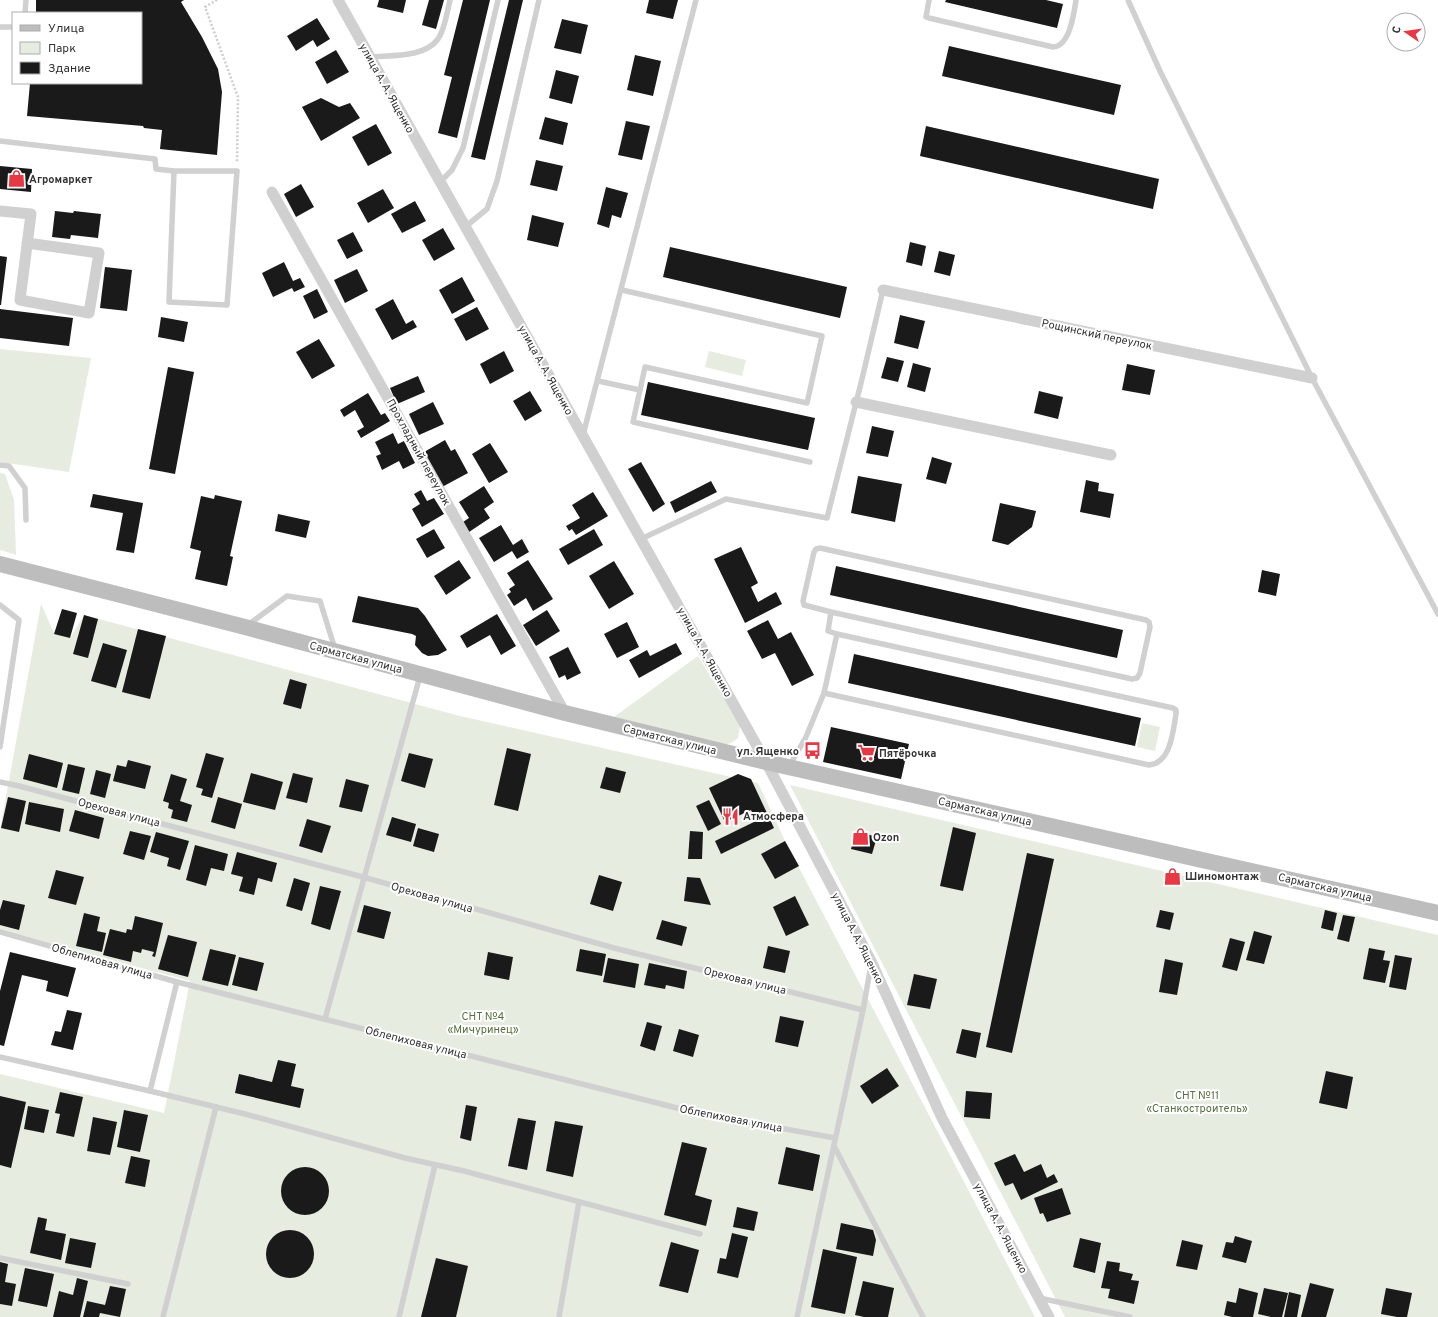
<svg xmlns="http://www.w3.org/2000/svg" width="1438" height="1317" viewBox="0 0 1438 1317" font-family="Overpass,sans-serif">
	<rect width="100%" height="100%" fill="#fff"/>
	<g fill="#e6ecdf">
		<polygon points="0,349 91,358 69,472 0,462"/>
		<polygon points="709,351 746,360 742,376 705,367"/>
		<polygon points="0,473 5,474 14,500 16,555 0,550"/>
		<polygon points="41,604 54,633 70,638 84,615 460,716 758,783 786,843 1035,1317 0,1317 0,1074 164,1113 190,981 0,930 0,830"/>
		<polygon points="698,656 735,716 740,726 738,738 731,743 724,745 614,717"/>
		<polygon points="1142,723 1160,727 1155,751 1137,747"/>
		<polygon points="790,785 1438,935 1438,1317 1065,1317"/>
	</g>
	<g fill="#1a1a1a">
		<polygon points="36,0 184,0 181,2 202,37 218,69 222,92 217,155 160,149 162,130 144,128 143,126 27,116 30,83 141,83 141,13 36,13"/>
		<polygon points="379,0 406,0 403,13 377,7"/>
		<polygon points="429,0 444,0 436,29 422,25"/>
		<polygon points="463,0 490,0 457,138 438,133 452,77 444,75"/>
		<polygon points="509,0 523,0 485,160 471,157"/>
		<polygon points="649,0 678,0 673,19 646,13"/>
		<polygon points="946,0 1046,0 1063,4 1057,28 945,2"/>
		<polygon points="317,18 330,39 317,47 313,40 296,51 287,36"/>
		<polygon points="562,19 588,25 581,54 554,48"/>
		<polygon points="949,46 1121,85 1114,115 942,76"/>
		<polygon points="336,50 349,72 327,84 315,62"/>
		<polygon points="635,55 661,61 653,96 627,90"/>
		<polygon points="556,70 579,76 572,104 549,98"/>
		<polygon points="321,98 339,107 350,103 360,118 321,141 302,107"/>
		<polygon points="545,117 568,123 563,145 539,139"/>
		<polygon points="626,121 650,126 642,160 618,155"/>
		<polygon points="376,124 392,153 368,166 352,137"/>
		<polygon points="926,126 1159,179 1153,209 920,156"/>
		<polygon points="536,160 563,166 557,191 530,185"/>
		<polygon points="0,166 32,169 31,192 0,189"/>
		<polygon points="301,184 314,207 296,217 284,194"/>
		<polygon points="606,187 628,193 621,218 612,215 609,228 597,224"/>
		<polygon points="383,189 394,208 368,223 357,203"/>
		<polygon points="415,201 426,221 402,233 391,214"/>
		<polygon points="55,211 73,213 74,211 101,214 98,238 71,235 70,239 52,237"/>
		<polygon points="532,215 564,223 558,247 527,240"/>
		<polygon points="443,228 455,249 434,261 422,240"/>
		<polygon points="353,232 363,251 347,259 337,240"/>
		<polygon points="910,242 926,246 922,266 906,262"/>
		<polygon points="670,247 847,287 840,318 663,277"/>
		<polygon points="939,251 955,255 950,276 934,272"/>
		<polygon points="0,256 7,257 1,305 0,305"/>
		<polygon points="284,262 293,281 300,278 305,287 294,292 292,288 273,297 262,273"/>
		<polygon points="105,267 132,270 127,311 100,308"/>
		<polygon points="357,269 368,291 345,303 334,280"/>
		<polygon points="462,277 475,301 452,314 439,290"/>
		<polygon points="317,289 328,312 314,319 303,296"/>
		<polygon points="393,299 406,324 413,320 417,327 392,340 375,309"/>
		<polygon points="477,307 489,329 466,341 454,319"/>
		<polygon points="0,309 73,318 69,346 0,338"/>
		<polygon points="900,315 925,321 918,349 894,343"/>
		<polygon points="161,317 188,322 184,342 158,337"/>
		<polygon points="319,339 335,366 312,379 296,352"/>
		<polygon points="504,351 514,371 490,384 480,364"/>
		<polygon points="887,357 904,361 898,382 881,378"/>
		<polygon points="913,363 931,368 925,392 907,387"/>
		<polygon points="1127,364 1155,370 1150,395 1122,390"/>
		<polygon points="168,367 194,372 175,474 149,469"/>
		<polygon points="418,376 425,392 397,404 390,388"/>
		<polygon points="648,382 815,418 808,450 641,415"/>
		<polygon points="530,391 542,411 525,421 513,401"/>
		<polygon points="1039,391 1063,397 1058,419 1034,413"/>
		<polygon points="368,393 381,415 385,413 390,421 361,438 357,431 364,427 355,410 344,417 340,410"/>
		<polygon points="433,402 444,424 419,435 409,414"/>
		<polygon points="872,426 894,431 888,457 866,453"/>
		<polygon points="393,433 398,444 404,441 415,463 403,469 399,461 382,470 376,456 381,454 375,442"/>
		<polygon points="445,440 451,451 455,449 468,473 442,487 424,452"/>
		<polygon points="490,443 508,472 489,483 472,454"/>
		<polygon points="932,457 952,463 946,484 926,479"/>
		<polygon points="641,462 665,504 653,512 628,469"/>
		<polygon points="858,476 902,484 895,522 851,513"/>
		<polygon points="1086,480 1099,483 1098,491 1114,494 1110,518 1080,512"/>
		<polygon points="711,481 717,492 675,513 670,502"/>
		<polygon points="484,486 494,502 484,509 490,518 469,532 463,522 469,518 459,502"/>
		<polygon points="421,490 427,501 434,498 444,514 422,527 412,509 420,504 414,494"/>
		<polygon points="593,492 608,516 576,535 572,529 569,531 566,526 580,518 572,505"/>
		<polygon points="93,494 143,503 134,553 116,550 123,513 90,507"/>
		<polygon points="215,495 242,501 230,556 233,557 227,586 195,579 201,551 190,548 201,496 214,499"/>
		<polygon points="1000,503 1036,511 1032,527 1008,545 992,541"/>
		<polygon points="278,514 310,521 306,538 275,531"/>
		<polygon points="501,525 513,545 522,539 529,552 517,559 512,551 494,562 479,538"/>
		<polygon points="434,529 445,548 427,558 416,539"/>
		<polygon points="594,529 603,545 568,565 559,549"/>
		<polygon points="741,547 758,583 751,587 758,602 776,592 782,604 745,623 714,559"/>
		<polygon points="459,560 471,578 446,595 434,576"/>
		<polygon points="528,560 553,599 533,611 526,598 514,606 507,595 511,592 509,589 515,585 507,573"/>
		<polygon points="614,561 634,594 609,609 589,576"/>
		<polygon points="836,566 1123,630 1117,658 830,595"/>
		<polygon points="1262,570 1280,574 1276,596 1258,592"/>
		<polygon points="358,596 418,608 425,616 447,650 438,655 428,656 422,653 415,645 416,636 412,634 352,622"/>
		<polygon points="62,609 77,613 70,638 54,634"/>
		<polygon points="547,610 560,631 536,646 523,625"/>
		<polygon points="497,614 516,646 501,655 490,635 467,648 460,636"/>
		<polygon points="84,615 98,619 88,658 73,654"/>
		<polygon points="768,620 778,639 791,632 814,675 792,686 775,653 762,659 747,631"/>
		<polygon points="627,622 639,647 617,658 604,634"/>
		<polygon points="138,629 166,636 150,699 122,692"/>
		<polygon points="103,643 127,650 116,688 91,681"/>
		<polygon points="676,643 682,654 639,678 629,660 647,650 650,656"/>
		<polygon points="568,647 581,673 567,680 565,675 559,678 549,657"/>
		<polygon points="854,654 1141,718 1135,746 848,683"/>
		<polygon points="290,679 307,684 301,709 283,704"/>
		<polygon points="831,727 909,744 901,779 823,762"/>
		<polygon points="507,748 531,754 518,811 494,805"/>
		<polygon points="206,753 224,758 212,798 201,795 203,789 196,787"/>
		<polygon points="409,753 433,759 425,788 401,781"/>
		<polygon points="29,754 63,763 57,788 23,779"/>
		<polygon points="128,760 151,766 145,789 113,781 117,765 126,767"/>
		<polygon points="68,764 85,768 79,794 62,790"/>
		<polygon points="606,767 626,772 620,793 600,788"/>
		<polygon points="96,770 111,774 105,798 90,794"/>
		<polygon points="251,773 283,782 275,810 243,802"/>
		<polygon points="293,773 313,778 307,803 286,798"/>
		<polygon points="171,774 187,779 180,801 192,805 187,822 171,818 173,810 168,808 169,803 163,801"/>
		<polygon points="738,774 751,779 774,828 721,854 715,841 756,821 751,810 725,822 709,788"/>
		<polygon points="346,779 369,785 362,812 339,807"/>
		<polygon points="8,797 26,801 19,832 1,828"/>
		<polygon points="218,797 242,804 235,829 211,822"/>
		<polygon points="709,800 721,824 708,831 696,806"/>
		<polygon points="29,802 64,809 60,832 25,824"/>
		<polygon points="75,810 104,818 99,839 69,831"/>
		<polygon points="392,817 416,824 411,842 386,835"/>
		<polygon points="307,819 331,826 322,853 299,846"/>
		<polygon points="953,827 976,833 963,891 940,886"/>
		<polygon points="418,828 439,834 434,852 413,846"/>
		<polygon points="130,831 151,836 144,860 123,854"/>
		<polygon points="690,831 703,832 702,859 688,859"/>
		<polygon points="856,831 877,837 872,854 851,849"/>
		<polygon points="156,832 189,841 180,870 167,866 169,858 150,852"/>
		<polygon points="785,841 799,866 775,879 761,854"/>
		<polygon points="195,845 228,854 224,871 211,868 206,886 186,880"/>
		<polygon points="237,852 277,863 272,882 258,878 254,895 239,891 243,877 231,874"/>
		<polygon points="1027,853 1054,859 1012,1053 986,1047"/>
		<polygon points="1170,869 1177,871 1174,884 1166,882"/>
		<polygon points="56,870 84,877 76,905 48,898"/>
		<polygon points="599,875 622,882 613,911 590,904"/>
		<polygon points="687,877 700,878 711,905 684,901"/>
		<polygon points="294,878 310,883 302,911 286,906"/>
		<polygon points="320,886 341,891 330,930 311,924"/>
		<polygon points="795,896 809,925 786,936 773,907"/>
		<polygon points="3,900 25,905 19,930 0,925 0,910"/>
		<polygon points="364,905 391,912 384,939 357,932"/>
		<polygon points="1160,910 1174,913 1170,930 1156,927"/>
		<polygon points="1325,910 1337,913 1333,931 1321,928"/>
		<polygon points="84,913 100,917 97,931 106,933 102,952 76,946"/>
		<polygon points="1343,915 1355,917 1349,942 1337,939"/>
		<polygon points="135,916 163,923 155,957 152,956 154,952 142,949 141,953 133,951 131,962 103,955 110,929 126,933 127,929 132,930"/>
		<polygon points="662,920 687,927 682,946 656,939"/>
		<polygon points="1254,931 1272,936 1264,964 1246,960"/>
		<polygon points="168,935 197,942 188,977 158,969"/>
		<polygon points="1230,938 1245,942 1237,971 1222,967"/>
		<polygon points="768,946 790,951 785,973 763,968"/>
		<polygon points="1369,948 1385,951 1383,960 1390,961 1385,983 1363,979"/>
		<polygon points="210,949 236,955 228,986 202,980"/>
		<polygon points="580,949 606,954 602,976 576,971"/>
		<polygon points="10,952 76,968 68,997 46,991 48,981 22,975 4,1046 0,1045 0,991"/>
		<polygon points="488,952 513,957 509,980 484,975"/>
		<polygon points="1395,955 1412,958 1406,990 1389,987"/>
		<polygon points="239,957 264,963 257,991 232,985"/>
		<polygon points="608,958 639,964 635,988 603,982"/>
		<polygon points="1165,959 1183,963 1177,995 1159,992"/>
		<polygon points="649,963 687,971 684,989 666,985 665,989 644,985"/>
		<polygon points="914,974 937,979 930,1009 907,1005"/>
		<polygon points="67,1010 82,1013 73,1050 51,1045 55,1031 61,1032"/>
		<polygon points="780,1016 804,1021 798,1047 775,1042"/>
		<polygon points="647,1022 662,1026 655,1051 640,1046"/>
		<polygon points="679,1029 699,1035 693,1057 673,1051"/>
		<polygon points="962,1029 981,1033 976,1058 956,1053"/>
		<polygon points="278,1060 296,1064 291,1086 304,1089 300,1108 235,1093 239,1074 272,1082"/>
		<polygon points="887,1068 899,1086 872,1104 860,1086"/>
		<polygon points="1326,1071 1353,1077 1347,1109 1319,1103"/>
		<polygon points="966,1091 992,1093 990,1119 964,1117"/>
		<polygon points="60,1092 83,1097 74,1137 56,1133 60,1114 55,1113"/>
		<polygon points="0,1096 26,1102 11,1168 0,1165"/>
		<polygon points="466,1105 477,1107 471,1141 460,1138"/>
		<polygon points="28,1106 49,1110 44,1133 24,1129"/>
		<polygon points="124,1110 148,1115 140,1152 117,1147"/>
		<polygon points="93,1117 117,1122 110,1155 87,1151"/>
		<polygon points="518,1118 536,1121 527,1170 508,1166"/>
		<polygon points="555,1121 583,1126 573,1177 546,1171"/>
		<polygon points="682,1142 707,1148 695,1195 712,1200 706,1226 664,1215"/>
		<polygon points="786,1147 820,1155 813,1191 778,1184"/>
		<polygon points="1015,1154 1024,1172 1041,1164 1047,1178 1054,1174 1058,1182 1021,1200 1013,1183 1005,1186 994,1163"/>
		<polygon points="131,1156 150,1160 145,1187 125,1183"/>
		<circle cx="305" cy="1191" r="24"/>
		<polygon points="1062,1188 1071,1214 1047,1222 1043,1213 1040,1214 1034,1198"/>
		<polygon points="737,1207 758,1212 754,1231 733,1227"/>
		<polygon points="38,1217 47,1219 45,1230 66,1234 61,1260 30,1253"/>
		<polygon points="841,1223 873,1230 876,1240 873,1256 836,1249"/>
		<circle cx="290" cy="1254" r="24"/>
		<polygon points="732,1233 748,1237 738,1278 717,1273 720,1258 726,1259"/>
		<polygon points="1235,1236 1252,1241 1246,1263 1222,1257 1226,1242 1233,1243"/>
		<polygon points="70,1238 96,1243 91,1268 65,1263"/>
		<polygon points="1080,1238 1101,1243 1095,1273 1073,1267"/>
		<polygon points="1182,1240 1203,1245 1197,1270 1176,1266"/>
		<polygon points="671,1242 699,1250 688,1293 659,1286"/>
		<polygon points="823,1249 857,1257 845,1314 811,1307"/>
		<polygon points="436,1258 468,1266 456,1317 421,1317"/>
		<polygon points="1107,1261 1120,1263 1119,1271 1133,1274 1131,1280 1139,1281 1134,1304 1108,1298 1110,1289 1101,1288"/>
		<polygon points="0,1262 8,1264 5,1282 16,1284 12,1306 0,1304"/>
		<polygon points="25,1268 54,1274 47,1307 18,1301"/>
		<polygon points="77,1278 88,1281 80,1317 53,1317 59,1291 73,1295"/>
		<polygon points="863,1281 894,1288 888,1317 864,1317 855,1315"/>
		<polygon points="1310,1283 1334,1289 1326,1317 1301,1317"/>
		<polygon points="110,1286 126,1289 120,1317 100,1313 99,1317 83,1317 87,1301 105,1305"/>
		<polygon points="1239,1288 1258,1293 1253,1317 1232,1317 1224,1315 1227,1301 1236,1303"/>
		<polygon points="1264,1288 1288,1293 1282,1317 1271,1317 1258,1314"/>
		<polygon points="1386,1288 1412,1293 1407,1317 1397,1317 1381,1314"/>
		<polygon points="1289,1292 1301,1295 1297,1317 1284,1317"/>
	</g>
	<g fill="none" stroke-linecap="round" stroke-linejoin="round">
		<polyline stroke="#cdcdcd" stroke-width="2.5" stroke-dasharray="2 2" stroke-linecap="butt" points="217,0 205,7 238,97 237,163"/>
		<g stroke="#d0d0d0" stroke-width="5.5">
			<path d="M929,0L926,17L929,18L1053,47C1070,46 1074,13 1076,0"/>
			<polyline points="1128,0 1160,71 1312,378 1438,614"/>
			<polyline points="25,13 26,0"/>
			<polyline points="0,27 13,27"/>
			<path d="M370,57C392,55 424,58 438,39C445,29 447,12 450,0"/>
			<polyline points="0,141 155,159 156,169 174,171 237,171 227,305 169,302 174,171"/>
			<polyline points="440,182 452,170 463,148 498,0"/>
			<polyline points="465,227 487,209 497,181 539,0"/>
			<polyline points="598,381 640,390 645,367 807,403 822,336 622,290"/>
			<polyline points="640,390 633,422 810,462"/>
			<polyline points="583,435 696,0"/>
			<polyline points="0,465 9,466 25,488 26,520"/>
			<polyline points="641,539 726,499 827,518 862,379 883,290"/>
			<polyline points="0,605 19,620 0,747"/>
			<polyline points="831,612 1132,679 1137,678 1140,673 1150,627 1149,622 1146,620 820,548 816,549 814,552 803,601 804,605 831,612 828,631 837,634"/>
			<polyline points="248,625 287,596 320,601 335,649"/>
			<path d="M790,765L806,737L824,693L837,634L1173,708L1176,710V714C1173,731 1171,763 1149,765L824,693"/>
			<polyline points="0,782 19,786 363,877 614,948 863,1010"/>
			<polyline points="0,932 177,982 697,1113 835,1138"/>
			<polyline points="325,1019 420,676"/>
			<polyline points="0,1057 150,1091 177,982"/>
			<polyline points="150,1091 245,1114 405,1158 464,1171 700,1234"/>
			<polyline points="834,1146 923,1317"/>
			<polyline points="0,1258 128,1284"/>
			<polyline points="1039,1298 1130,1317"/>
			<polyline points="163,1317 216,1107"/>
			<polyline points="399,1317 435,1165"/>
			<polyline points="559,1317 579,1202"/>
			<polyline points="797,1317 863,1010 871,965"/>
		</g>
		<g stroke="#d0d0d0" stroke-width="11">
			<polyline points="338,0 766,762 871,961 942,1118 1049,1317"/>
			<polyline points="272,192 565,713"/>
			<polyline points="0,211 31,214 20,300 89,313 99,253 27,243"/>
			<polyline points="883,290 1312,378"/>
			<polyline points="856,402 1111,455"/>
		</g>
		<polyline stroke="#bdbdbd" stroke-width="16" points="0,564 245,627 565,713 766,762 1438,913"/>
	</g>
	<defs>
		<symbol id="shop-bare" viewBox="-9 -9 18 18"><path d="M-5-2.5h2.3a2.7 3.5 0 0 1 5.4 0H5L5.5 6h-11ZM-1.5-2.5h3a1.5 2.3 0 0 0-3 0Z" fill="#e63946" stroke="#fff" stroke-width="2.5" paint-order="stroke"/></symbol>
		<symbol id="bus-bare" viewBox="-9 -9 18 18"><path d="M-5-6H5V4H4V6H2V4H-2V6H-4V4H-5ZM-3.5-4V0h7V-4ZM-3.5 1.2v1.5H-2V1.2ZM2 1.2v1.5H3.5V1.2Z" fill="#e63946" stroke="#fff" stroke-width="2.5" paint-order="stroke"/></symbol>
		<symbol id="supermarket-bare" viewBox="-9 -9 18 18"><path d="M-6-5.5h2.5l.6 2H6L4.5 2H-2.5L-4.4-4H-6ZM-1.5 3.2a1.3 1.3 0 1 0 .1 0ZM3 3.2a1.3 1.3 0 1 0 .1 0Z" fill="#e63946" stroke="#fff" stroke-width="2.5" paint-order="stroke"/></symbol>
		<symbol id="restaurant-bare" viewBox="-9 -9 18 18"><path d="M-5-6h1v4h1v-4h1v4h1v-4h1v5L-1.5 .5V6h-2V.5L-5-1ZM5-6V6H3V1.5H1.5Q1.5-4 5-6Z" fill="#e63946" stroke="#fff" stroke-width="2.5" paint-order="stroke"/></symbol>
	</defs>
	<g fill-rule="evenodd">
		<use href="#shop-bare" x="4" y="166" width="25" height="25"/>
		<use href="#bus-bare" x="800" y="738" width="25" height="25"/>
		<use href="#supermarket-bare" x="854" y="740" width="25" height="25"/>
		<use href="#restaurant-bare" x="718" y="804" width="25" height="25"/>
		<use href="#shop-bare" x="848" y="824" width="25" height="25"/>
		<use href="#shop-bare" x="1160" y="864" width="25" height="25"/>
	</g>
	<g text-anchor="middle" stroke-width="4" stroke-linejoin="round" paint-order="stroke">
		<g font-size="11" fill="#333" stroke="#fff">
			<text transform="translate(387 88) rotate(61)" y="4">улица А. А. Ященко</text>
			<text transform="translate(1097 334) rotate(12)" y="4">Рощинский переулок</text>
			<text transform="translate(546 370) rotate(61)" y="4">улица А. А. Ященко</text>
			<text transform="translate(419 452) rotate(61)" y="4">Прохладный переулок</text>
			<text transform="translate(705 652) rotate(61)" y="4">улица А. А. Ященко</text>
			<text transform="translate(356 657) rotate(15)" y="4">Сарматская улица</text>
			<text transform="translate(670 739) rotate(14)" y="4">Сарматская улица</text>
			<text transform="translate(985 811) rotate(13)" y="4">Сарматская улица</text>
			<text transform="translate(119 812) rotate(15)" y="4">Ореховая улица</text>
			<text transform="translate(1325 887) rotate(13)" y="4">Сарматская улица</text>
			<text transform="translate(432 897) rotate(16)" y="4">Ореховая улица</text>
			<text transform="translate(858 938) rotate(63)" y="4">улица А. А. Ященко</text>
			<text transform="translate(102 961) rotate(16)" y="4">Облепиховая улица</text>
			<text transform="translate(745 980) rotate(14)" y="4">Ореховая улица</text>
			<text transform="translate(416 1042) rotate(14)" y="4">Облепиховая улица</text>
			<text transform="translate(731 1118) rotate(11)" y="4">Облепиховая улица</text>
			<text transform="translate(1001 1228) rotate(62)" y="4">улица А. А. Ященко</text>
		</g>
		<g font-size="11" font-weight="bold" fill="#333" stroke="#fff" text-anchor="start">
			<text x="29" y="183">Агромаркет</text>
			<text x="799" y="755" text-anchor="end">ул. Ященко</text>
			<text x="879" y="757">Пятёрочка</text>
			<text x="743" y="820">Атмосфера</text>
			<text x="873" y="841">Ozon</text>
			<text x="1185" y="880">Шиномонтаж</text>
		</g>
		<g font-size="11" fill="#56703f" stroke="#fff">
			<text x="483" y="1020">СНТ №4<tspan x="483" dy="13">«Мичуринец»</tspan></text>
			<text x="1197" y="1099">СНТ №11<tspan x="1197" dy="13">«Станкостроитель»</tspan></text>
		</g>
	</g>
	<rect x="12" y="12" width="130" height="72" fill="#ffffff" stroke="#adadad"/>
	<rect x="20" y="25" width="20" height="6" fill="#bdbdbd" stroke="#adadad"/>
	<text x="48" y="32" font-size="12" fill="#333333">Улица</text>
	<rect x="20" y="42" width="20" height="12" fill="#e6ecdf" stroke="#adadad"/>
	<text x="48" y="52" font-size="12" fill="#333333">Парк</text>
	<rect x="20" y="62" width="20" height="12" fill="#1a1a1a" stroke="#adadad"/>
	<text x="48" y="72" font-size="12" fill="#333333">Здание</text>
	<g transform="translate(1406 32) rotate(283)"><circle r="19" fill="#ffffff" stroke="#adadad"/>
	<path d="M0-3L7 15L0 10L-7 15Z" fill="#e63946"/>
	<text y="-6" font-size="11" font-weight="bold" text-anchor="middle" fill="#333333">С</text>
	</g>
</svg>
